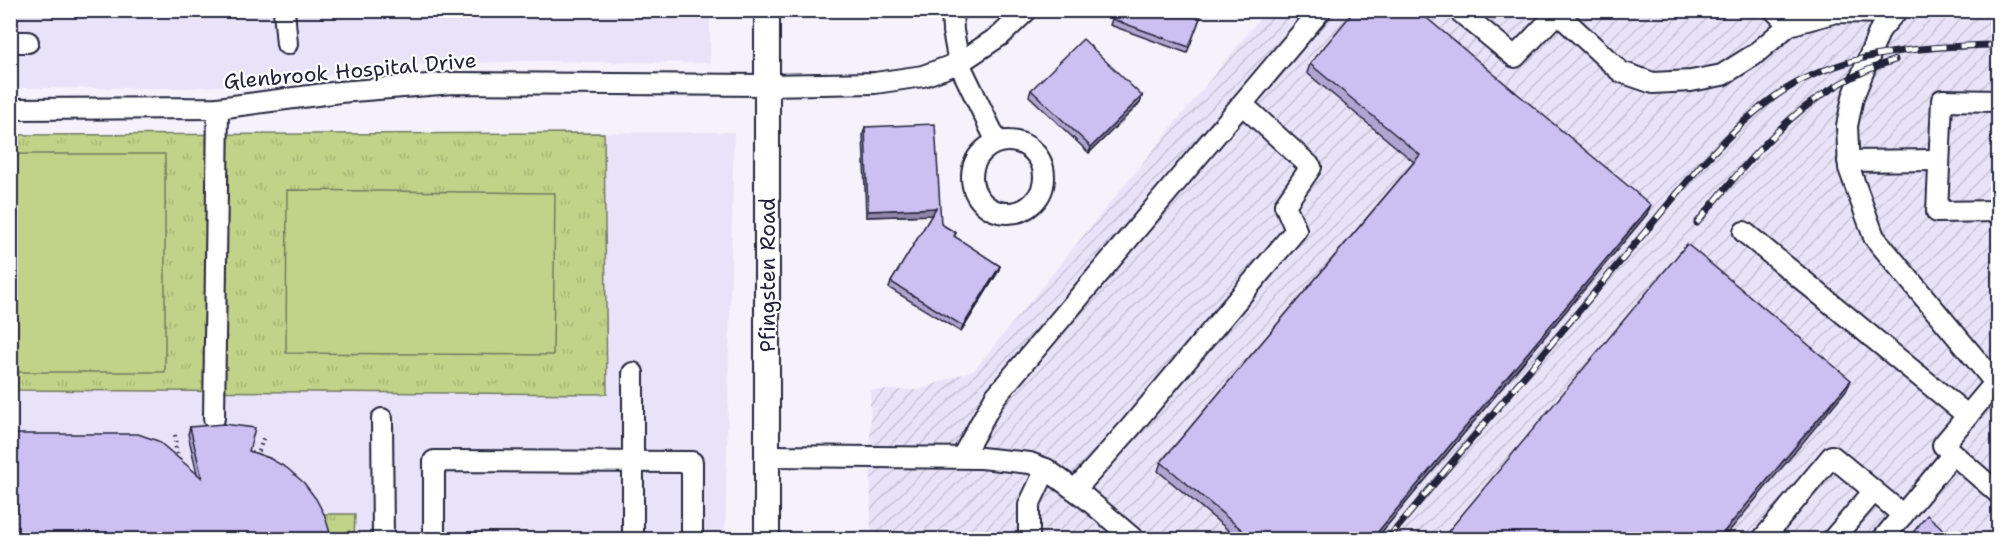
<svg xmlns="http://www.w3.org/2000/svg" width="2009" height="550" viewBox="0 0 2009 550" font-family="'Shantell Sans',sans-serif">
	<defs>
		<pattern id="industrial-furrows" width="10" height="10" patternUnits="userSpaceOnUse" patternTransform="scale(1.5)"><rect width="10" height="10" fill="#e9e3f9"/><path d="M-1 1l2-2M0 10L10 0M9 11l2-2" fill="none" stroke="#c8c2d6"/></pattern>
		<pattern id="grass-tufts" width="24" height="20" patternUnits="userSpaceOnUse" patternTransform="scale(1.5)"><rect width="24" height="20" fill="#c1d388"/><path d="M3 7l-1-3M5 7V3M7 7l1-3M15 17l-1-3M17 17v-4M19 17l1-3" fill="none" stroke="#a6b576"/></pattern>
	</defs>
	<rect width="100%" height="100%" fill="#f5f2fc"/>
	<filter id="ink" filterUnits="userSpaceOnUse"><feTurbulence type="fractalNoise" baseFrequency=".0167" numOctaves="2"/><feDisplacementMap in="SourceGraphic" scale="12" xChannelSelector="R" yChannelSelector="G"/><feConvolveMatrix kernelMatrix="1 2 1 2 8 2 1 2 1" color-interpolation-filters="sRGB"/></filter>
	<g filter="url(#ink)">
		<g fill="#e9e3f9">
			<polygon points="10,11 710,11 710,63 529,61 396,66 284,82 187,88 11,88"/>
			<polygon points="734,132 725,539 11,539 10,135"/>
		</g>
		<polygon fill="url(#industrial-furrows)" points="1266,11 1998,11 1998,539 871,539 870,390 919,390 975,369"/>
		<g fill="url(#grass-tufts)" stroke="#727a62" stroke-width="1.5">
			<polygon points="604,133 607,394 11,390 11,135"/>
			<polygon points="318,514 355,514 354,539 328,539"/>
		</g>
		<g fill="#c1d388" stroke="#727a62" stroke-width="1.5">
			<rect x="11" y="154" width="154" height="218"/>
			<polygon points="287,190 555,193 553,355 286,353"/>
		</g>
		<g fill="none" stroke-linecap="round" stroke-linejoin="round">
			<defs>
				<g id="minor">
					<polyline points="284,10 287,44"/>
					<polyline points="952,10 953,31 959,63 997,142"/>
					<polyline points="1458,10 1515,57 1557,13"/>
					<polyline points="1554,10 1621,72 1653,83 1691,81 1722,75 1754,55 1789,25"/>
					<polyline points="1774,10 1789,25 1836,12 1895,13"/>
					<polyline points="1897,10 1880,30 1853,97 1847,126 1849,168 1874,237 1998,386"/>
					<polyline points="10,42 28,42"/>
					<polyline points="1998,101 1942,100 1937,212 1998,211"/>
					<polyline points="10,109 218,108 340,92 453,83 766,85 875,83 923,76 959,63 1001,35 1027,10"/>
					<circle cx="1008" cy="177" r="36"/>
					<polyline points="1848,161 1938,160"/>
					<polyline points="1744,232 1968,416"/>
					<polyline points="633,373 633,540"/>
					<polyline points="1995,383 1943,445 1998,493"/>
					<polyline points="214,418 218,108"/>
					<polyline points="382,419 383,540"/>
					<polyline points="768,456 981,458 1030,463 1046,469 1087,499 1135,540"/>
					<polyline points="962,457 995,397 1321,10"/>
					<polyline points="1075,490 1130,428 1296,230 1285,205 1311,167 1242,104"/>
					<polyline points="434,540 434,461 692,462 692,540"/>
					<polyline points="1029,540 1029,505 1046,469"/>
					<polyline points="1762,540 1832,456 1903,515"/>
					<polyline points="1832,540 1874,491"/>
					<polyline points="1882,540 1953,454"/>
				</g>
				<polyline id="major" points="767,10 767,540"/>
			</defs>
			<use href="#minor" stroke="#22223b" stroke-width="24"/>
			<use href="#major" stroke="#22223b" stroke-width="28"/>
			<g stroke="#22223b" stroke-width="4" stroke-dasharray="1.5 4.5" stroke-linecap="butt">
				<polyline points="175,435 176,450 181,462"/>
				<polyline points="257,457 264,436"/>
			</g>
			<use href="#minor" stroke="#fff" stroke-width="20"/>
			<use href="#major" stroke="#fff" stroke-width="24"/>
			<defs>
				<g id="rail">
					<path d="M1697,223C1756,152 1802,89 1895,60"/>
					<path d="M1387,540L1702,164C1727,138 1752,111 1783,91C1845,51 1927,46 1998,45"/>
				</g>
			</defs>
			<use href="#rail" stroke="#22223b" stroke-width="7"/>
			<use href="#rail" stroke="#fff" stroke-width="4.5" stroke-dasharray="14" stroke-linecap="butt"/>
		</g>
		<g fill="#afa5d0" stroke="#22223b" stroke-width="1.5">
			<polygon points="1115,10 1203,10 1187,53 1110,25"/>
			<polygon points="1310,64 1647,214 1375,540 1240,540 1158,471 1161,462 1414,162 1307,73"/>
			<polygon points="1031,90 1142,96 1140,103 1089,153 1029,96"/>
			<polygon points="865,127 941,224 956,233 954,237 1000,266 998,272 961,332 889,288 891,282 932,215 866,217 863,134"/>
			<polygon points="190,427 249,451 269,458 10,540 197,474 188,434"/>
		</g>
		<g fill="#8f86a9" stroke="#22223b" stroke-width="1.5">
			<polygon points="1142,96 1140,103 1089,153 1091,147"/>
			<polygon points="1651,205 1647,214 1375,540 1371,540"/>
			<polygon points="936,208 934,215 866,217 868,211"/>
			<polygon points="1000,266 998,272 961,332 963,326"/>
			<polygon points="1851,380 1847,389 1722,540 1717,540"/>
		</g>
		<g fill="#ccc0f2" stroke="#22223b" stroke-width="1.5">
			<polygon points="1115,10 1203,10 1189,47 1112,19"/>
			<polygon points="1355,10 1417,10 1651,205 1371,540 1254,540 1161,462 1420,155 1310,64"/>
			<polygon points="1083,39 1142,96 1091,147 1031,90"/>
			<polygon points="935,124 941,224 956,233 954,236 1000,266 963,326 891,282 936,208 868,211 865,127"/>
			<polygon points="1687,244 1851,380 1717,540 1441,540"/>
			<polygon points="223,424 255,428 249,451 269,458 287,468 304,483 316,499 325,516 332,540 10,540 10,434 138,434 158,441 202,478 190,427"/>
			<polygon points="1927,515 1956,540 1907,540"/>
		</g>
	</g>
	<g text-anchor="middle" stroke-width="4.5" stroke-linejoin="round" paint-order="stroke">
		<g font-size="21" fill="#22223b" stroke="#fff">
			<text transform="translate(350 71) rotate(-5)" y="7">Glenbrook Hospital Drive</text>
			<text transform="translate(768 275) rotate(-90)" y="7">Pfingsten Road</text>
		</g>
	</g>
	<rect width="2009" height="550" fill="none" stroke="#fff" stroke-width="36"/>
	<rect x="18" y="18" width="1973" height="514" fill="none" stroke="#22223b" stroke-width="2" filter="url(#ink)"/>
</svg>
